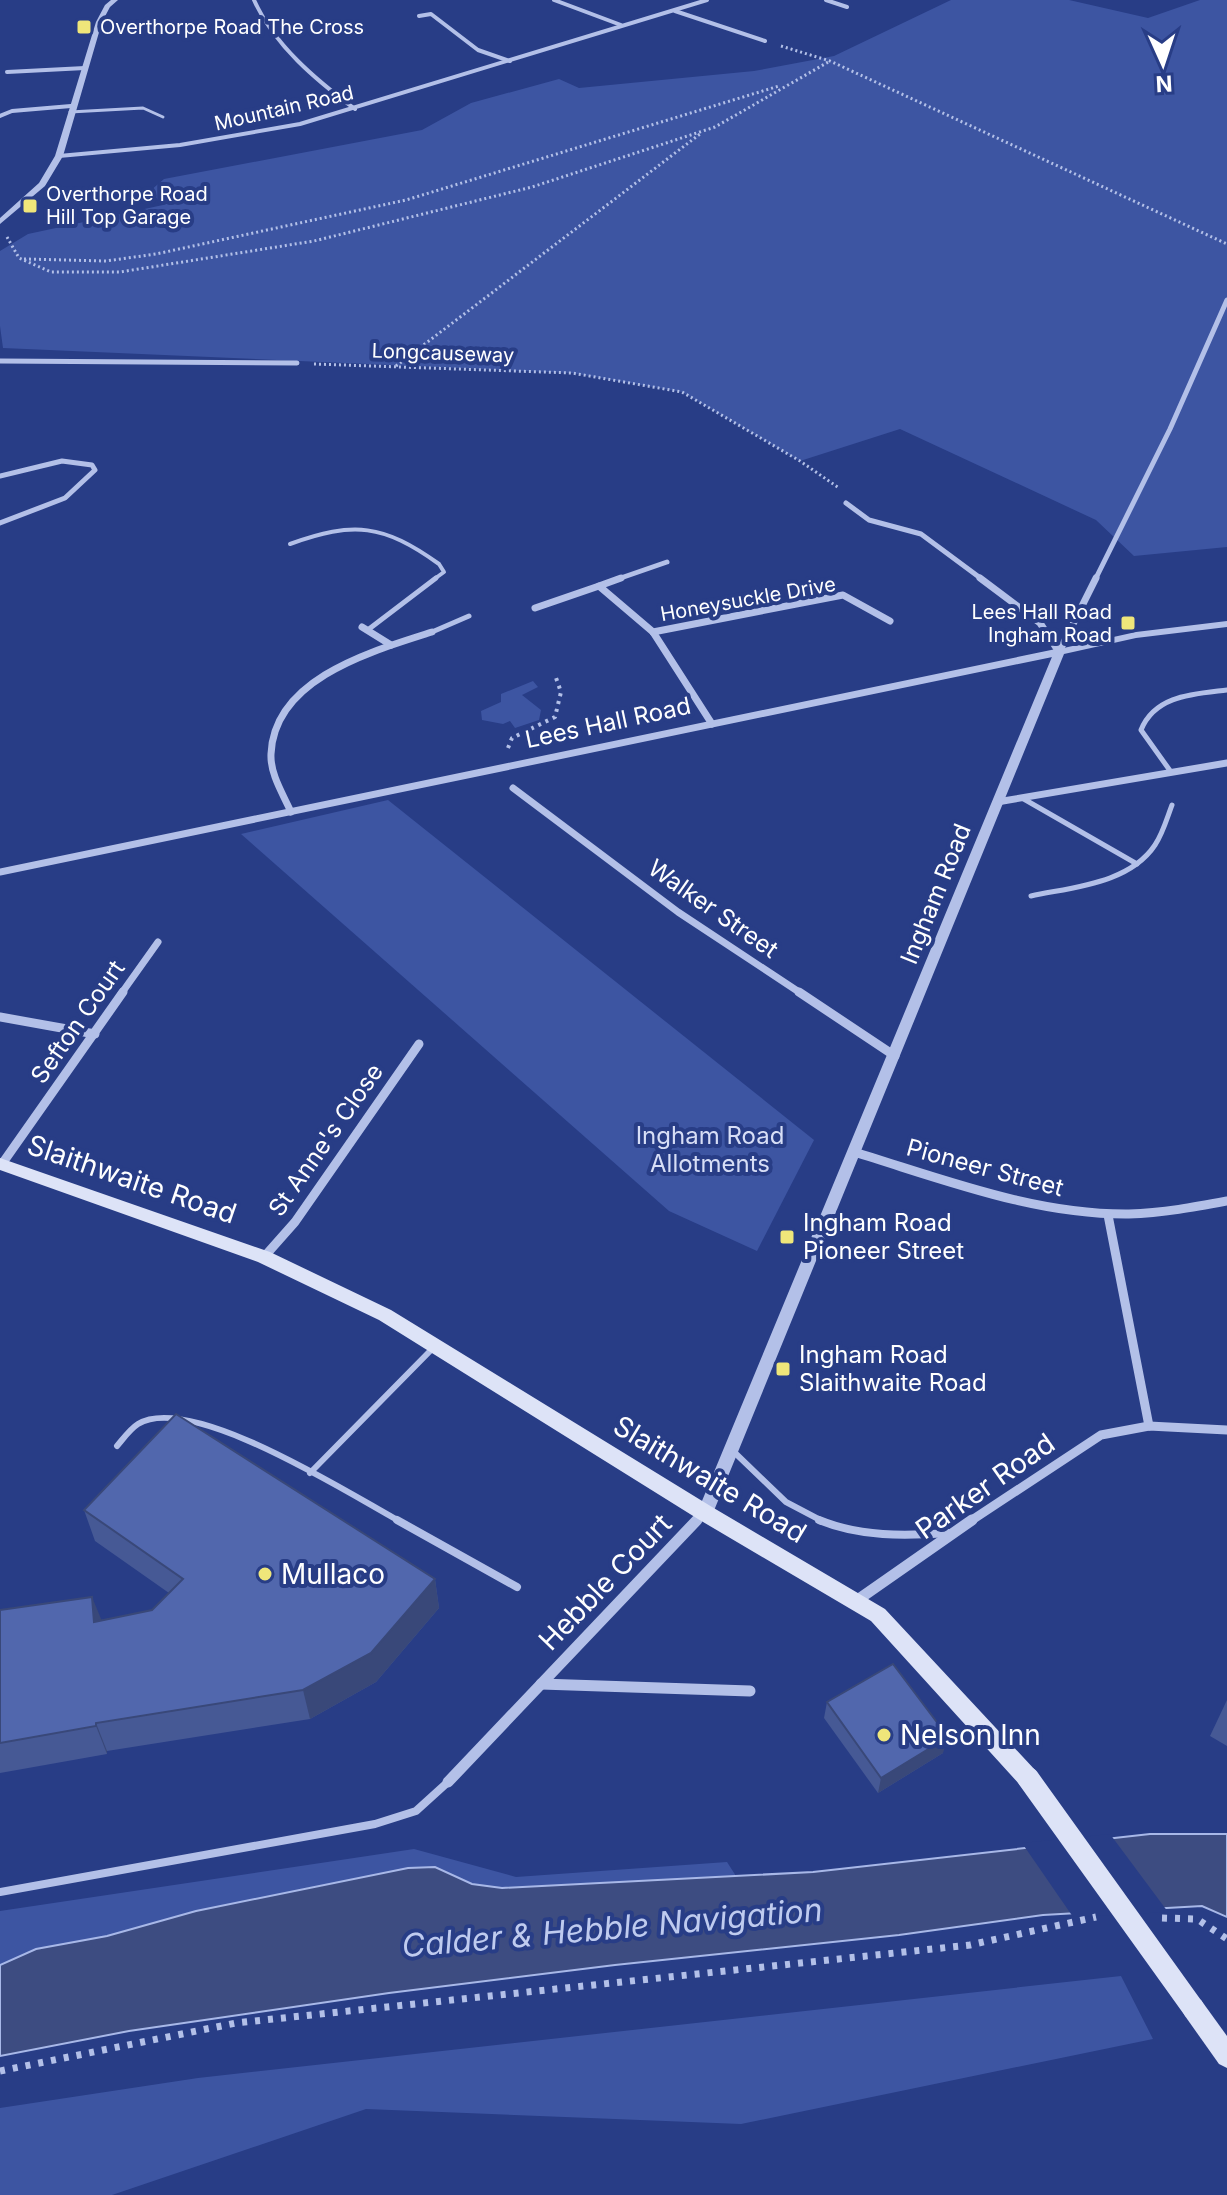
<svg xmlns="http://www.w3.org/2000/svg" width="1227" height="2195" viewBox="0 0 1227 2195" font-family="Inter,sans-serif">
	<rect width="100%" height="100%" fill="#283d86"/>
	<g fill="#3d55a2">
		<polygon points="951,0 1069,0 1148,18 1200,0 1227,0 1227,547 1134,556 1096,520 900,429 800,461 682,392 572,373 3,348 0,326 0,251 28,234 163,205 150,191 164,179 422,130 471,103 559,79 579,88 754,71 834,56"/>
		<polygon points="533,681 538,687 522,695 541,710 539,720 515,728 510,721 503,724 482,720 481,711 501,702 501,694"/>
		<polygon points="388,800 814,1140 757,1251 669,1211 241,834"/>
		<polygon points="414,1849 516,1877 727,1862 736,1876 502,1888 472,1884 435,1867 196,1911 107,1936 36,1949 0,1965 0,1911"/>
		<polygon points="1121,1976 1153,2039 741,2124 366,2109 112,2195 0,2195 0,2108 198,2078"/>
	</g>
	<polygon fill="#3d4c81" stroke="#a8b8e8" stroke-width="2" points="1150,1834 1227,1834 1227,1917 1202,1906 1043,1915 899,1935 615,1965 389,1993 129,2031 0,2056 0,1965 36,1949 107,1936 196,1911 408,1868 435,1867 472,1884 502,1888 813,1872"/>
	<polygon fill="#283d86" points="1110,1834 1168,1912 1073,1917 1022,1843"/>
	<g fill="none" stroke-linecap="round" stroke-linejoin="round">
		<g stroke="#b3c0e8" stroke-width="3" stroke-dasharray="2 3" stroke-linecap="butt">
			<polyline points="781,46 830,61 1227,244"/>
			<polyline points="7,237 19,258 51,272 120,272 314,241 532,187 715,127 830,61"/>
			<polyline points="24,259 106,261 156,254 406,200 779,86"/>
			<polyline points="314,364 572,373 682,392 800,461 839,488"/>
			<polyline points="396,366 700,134"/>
		</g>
		<polyline stroke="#b3c0e8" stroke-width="4" stroke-dasharray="3 5" stroke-linecap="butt" points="508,748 512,738 555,717 561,692 555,675"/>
		<g stroke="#b3c0e8" stroke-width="7" stroke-dasharray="5 8" stroke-linecap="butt">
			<polyline points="1162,1918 1197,1919 1227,1939"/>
			<polyline points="0,2071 236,2023 970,1945 1096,1917"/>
		</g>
		<polyline stroke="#b3c0e8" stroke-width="3" points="70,112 143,108 163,117"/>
		<path stroke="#b3c0e8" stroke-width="4" d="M290,544C354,521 383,524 439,564L444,572L433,580"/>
		<g stroke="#b3c0e8" stroke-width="5">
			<polyline points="369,629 436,578"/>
			<polyline points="432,632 469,616"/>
			<path d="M1171,772L1141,730C1155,695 1194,694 1227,690"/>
			<polyline points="1022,798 1137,864"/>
			<path d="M1031,896C1072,887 1129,884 1155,845C1163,833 1167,818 1172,805"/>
		</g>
		<g stroke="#b3c0e8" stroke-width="6">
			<path d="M117,1446C123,1439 130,1429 138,1424C191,1392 351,1495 401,1522"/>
			<polyline points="732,1450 786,1502 824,1522"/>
			<polyline points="310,1473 435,1346"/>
		</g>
		<g stroke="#b3c0e8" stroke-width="8">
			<polyline points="397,1520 517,1587"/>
			<path d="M819,1520C860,1537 905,1536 948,1533"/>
			<polyline points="0,1892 375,1824 416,1811 448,1782"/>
		</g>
		<g stroke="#b3c0e8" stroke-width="4">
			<path d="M254,0C274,45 316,80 355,109"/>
			<polyline points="554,0 621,25"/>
			<polyline points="826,0 847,7"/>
			<polyline points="675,11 765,41"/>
			<polyline points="419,16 431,14 478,50 510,61"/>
			<polyline points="7,72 85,68"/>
			<polyline points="0,116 12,111 71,106"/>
			<polyline points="59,156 180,145 300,124 707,0"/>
		</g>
		<g stroke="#b3c0e8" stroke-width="5">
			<polyline points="0,361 297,363"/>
			<polyline points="0,476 62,461 92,465 95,470 65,498 0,523"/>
			<polyline points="846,503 869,520 921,534 983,580"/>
			<polyline points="615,580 667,562"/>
			<polyline points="1095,580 1170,429 1227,300"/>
		</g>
		<g stroke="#b3c0e8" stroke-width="7">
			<polyline points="621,578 599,586 653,632 712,724"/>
			<polyline points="980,578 1040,623 1059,652"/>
			<polyline points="535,608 599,586"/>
			<polyline points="362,627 391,645"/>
			<polyline points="653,632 843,595 890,621"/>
			<polyline points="1059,652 1096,578"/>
			<polyline points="513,788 678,912 802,994"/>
			<polyline points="997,802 1227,763"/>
			<path d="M291,812C283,794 270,774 271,754C274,678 373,651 432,632"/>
			<polyline points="0,872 1059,652"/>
			<polyline points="121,994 158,942"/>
		</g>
		<g stroke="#b3c0e8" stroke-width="9">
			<polyline points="799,992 895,1056"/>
			<polyline points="0,1017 95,1034"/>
			<path d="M854,1152C943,1179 1035,1215 1129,1214C1163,1213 1195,1207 1227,1201"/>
			<polyline points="2,1164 123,992"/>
			<polyline points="1108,1215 1149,1426"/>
			<polyline points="264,1257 295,1222 419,1044"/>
			<polyline points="695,1522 704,1513"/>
			<polyline points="969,1522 1101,1435 1149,1426 1227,1430"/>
		</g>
		<g stroke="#b3c0e8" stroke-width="11">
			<polyline points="856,1601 972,1520"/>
			<polyline points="541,1684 750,1691"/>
			<polyline points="448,1782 697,1520"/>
		</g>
		<g fill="#b3c0e8" fill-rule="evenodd">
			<polygon points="111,0 118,0 110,7 102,22 63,156 45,186 0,224 0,218 39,183 55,156 96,22 105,5"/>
			<polygon points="1227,621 1227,627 1136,638 1064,654 713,1513 711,1518 705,1520 699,1518 697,1513 1054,652 1059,649 1136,632"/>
		</g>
		<g fill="#dde3f7" fill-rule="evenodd">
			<polygon points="0,1158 270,1252 391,1310 712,1507 885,1609 1036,1771 1039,1778 1036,1785 1028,1788 1020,1785 871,1621 698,1519 379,1320 258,1262 0,1170"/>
			<polygon points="1193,1996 1201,2000 1227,2036 1227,2068 1219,2064 1185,2016 1181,2008 1185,2000"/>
		</g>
		<polyline stroke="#dde3f7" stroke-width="22" points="1028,1778 1193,2008"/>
	</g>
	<g fill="#465995">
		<polygon points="84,1510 435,1579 439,1608 376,1682 310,1719 107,1751 107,1754 0,1773 0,1610 101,1620 152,1610 169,1593 95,1541"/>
		<polygon points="1227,1700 1227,1746 1210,1736"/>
		<polygon points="827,1702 943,1753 878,1793 824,1718"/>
	</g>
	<g fill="#394879">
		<polygon points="435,1579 439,1608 376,1682 310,1719 303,1690"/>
		<polygon points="92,1597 104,1626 94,1622"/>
		<polygon points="96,1723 107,1751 107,1754 96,1726"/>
		<polygon points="948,1737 943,1753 878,1793 881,1778"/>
	</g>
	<g fill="#5167ad" stroke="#394879" stroke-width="2">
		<polygon points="176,1414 435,1579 371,1653 303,1690 96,1723 96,1726 0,1743 0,1610 92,1597 94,1622 152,1610 183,1579 84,1510"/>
		<polygon points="893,1664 948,1737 881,1778 827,1702"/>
	</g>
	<g fill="#efe67a" stroke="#283d86" stroke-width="3">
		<rect x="76" y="19" width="16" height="16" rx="4"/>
		<rect x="22" y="198" width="16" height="16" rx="4"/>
		<rect x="1120" y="615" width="16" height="16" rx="4"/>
		<rect x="779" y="1229" width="16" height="16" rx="4"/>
		<rect x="775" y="1361" width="16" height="16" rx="4"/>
		<circle cx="265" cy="1574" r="8"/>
		<circle cx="884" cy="1735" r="8"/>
	</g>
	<g text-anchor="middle" stroke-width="8" stroke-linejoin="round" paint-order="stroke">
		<g font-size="20" fill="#fff" stroke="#283d86" text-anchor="start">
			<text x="100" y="34">Overthorpe Road The Cross</text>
			<text x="46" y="201">Overthorpe Road<tspan x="46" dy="23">Hill Top Garage</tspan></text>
			<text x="1112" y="619" text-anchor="end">Lees Hall Road<tspan x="1112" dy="23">Ingham Road</tspan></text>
		</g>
		<g font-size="20" fill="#fff" stroke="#283d86">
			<text transform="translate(284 108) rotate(-13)" y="7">Mountain Road</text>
			<text transform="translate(443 353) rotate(2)" y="7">Longcauseway</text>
			<text transform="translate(748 599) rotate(-10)" y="7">Honeysuckle Drive</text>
		</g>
		<g font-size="24" fill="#fff" stroke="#283d86">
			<text transform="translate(608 723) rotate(-12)" y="8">Lees Hall Road</text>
			<text transform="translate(936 894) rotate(-68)" y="8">Ingham Road</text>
			<text transform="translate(713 909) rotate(35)" y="8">Walker Street</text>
			<text transform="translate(78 1022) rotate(-55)" y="8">Sefton Court</text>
			<text transform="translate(326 1140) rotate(-55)" y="8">St Anne's Close</text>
			<text transform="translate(985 1168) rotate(15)" y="8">Pioneer Street</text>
		</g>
		<g font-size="24" fill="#d7def6" stroke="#283d86">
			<text x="710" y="1144">Ingham Road<tspan x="710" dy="28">Allotments</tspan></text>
		</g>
		<g font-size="24" fill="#fff" stroke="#283d86" text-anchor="start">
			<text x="803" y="1231">Ingham Road<tspan x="803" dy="28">Pioneer Street</tspan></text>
			<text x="799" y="1363">Ingham Road<tspan x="799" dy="28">Slaithwaite Road</tspan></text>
		</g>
		<g font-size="28" fill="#fff" stroke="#283d86">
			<text transform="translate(132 1179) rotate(19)" y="10">Slaithwaite Road</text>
			<text transform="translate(710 1479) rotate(31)" y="10">Slaithwaite Road</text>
			<text transform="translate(985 1486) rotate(-35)" y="10">Parker Road</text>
			<text transform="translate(605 1582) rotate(-46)" y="10">Hebble Court</text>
		</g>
		<g font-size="28" fill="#fff" stroke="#283d86" text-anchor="start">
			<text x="281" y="1584">Mullaco</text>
			<text x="900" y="1745">Nelson Inn</text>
		</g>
		<g font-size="32" font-style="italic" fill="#bfcbef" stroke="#283d86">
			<text transform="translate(612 1928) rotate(-5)" y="11">Calder &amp; Hebble Navigation</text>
		</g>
	</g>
	<g transform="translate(1163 64) rotate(177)" stroke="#283d86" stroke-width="6" paint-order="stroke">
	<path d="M0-6L14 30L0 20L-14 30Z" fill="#ffffff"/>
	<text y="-12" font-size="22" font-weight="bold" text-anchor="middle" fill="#ffffff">N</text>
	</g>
</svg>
